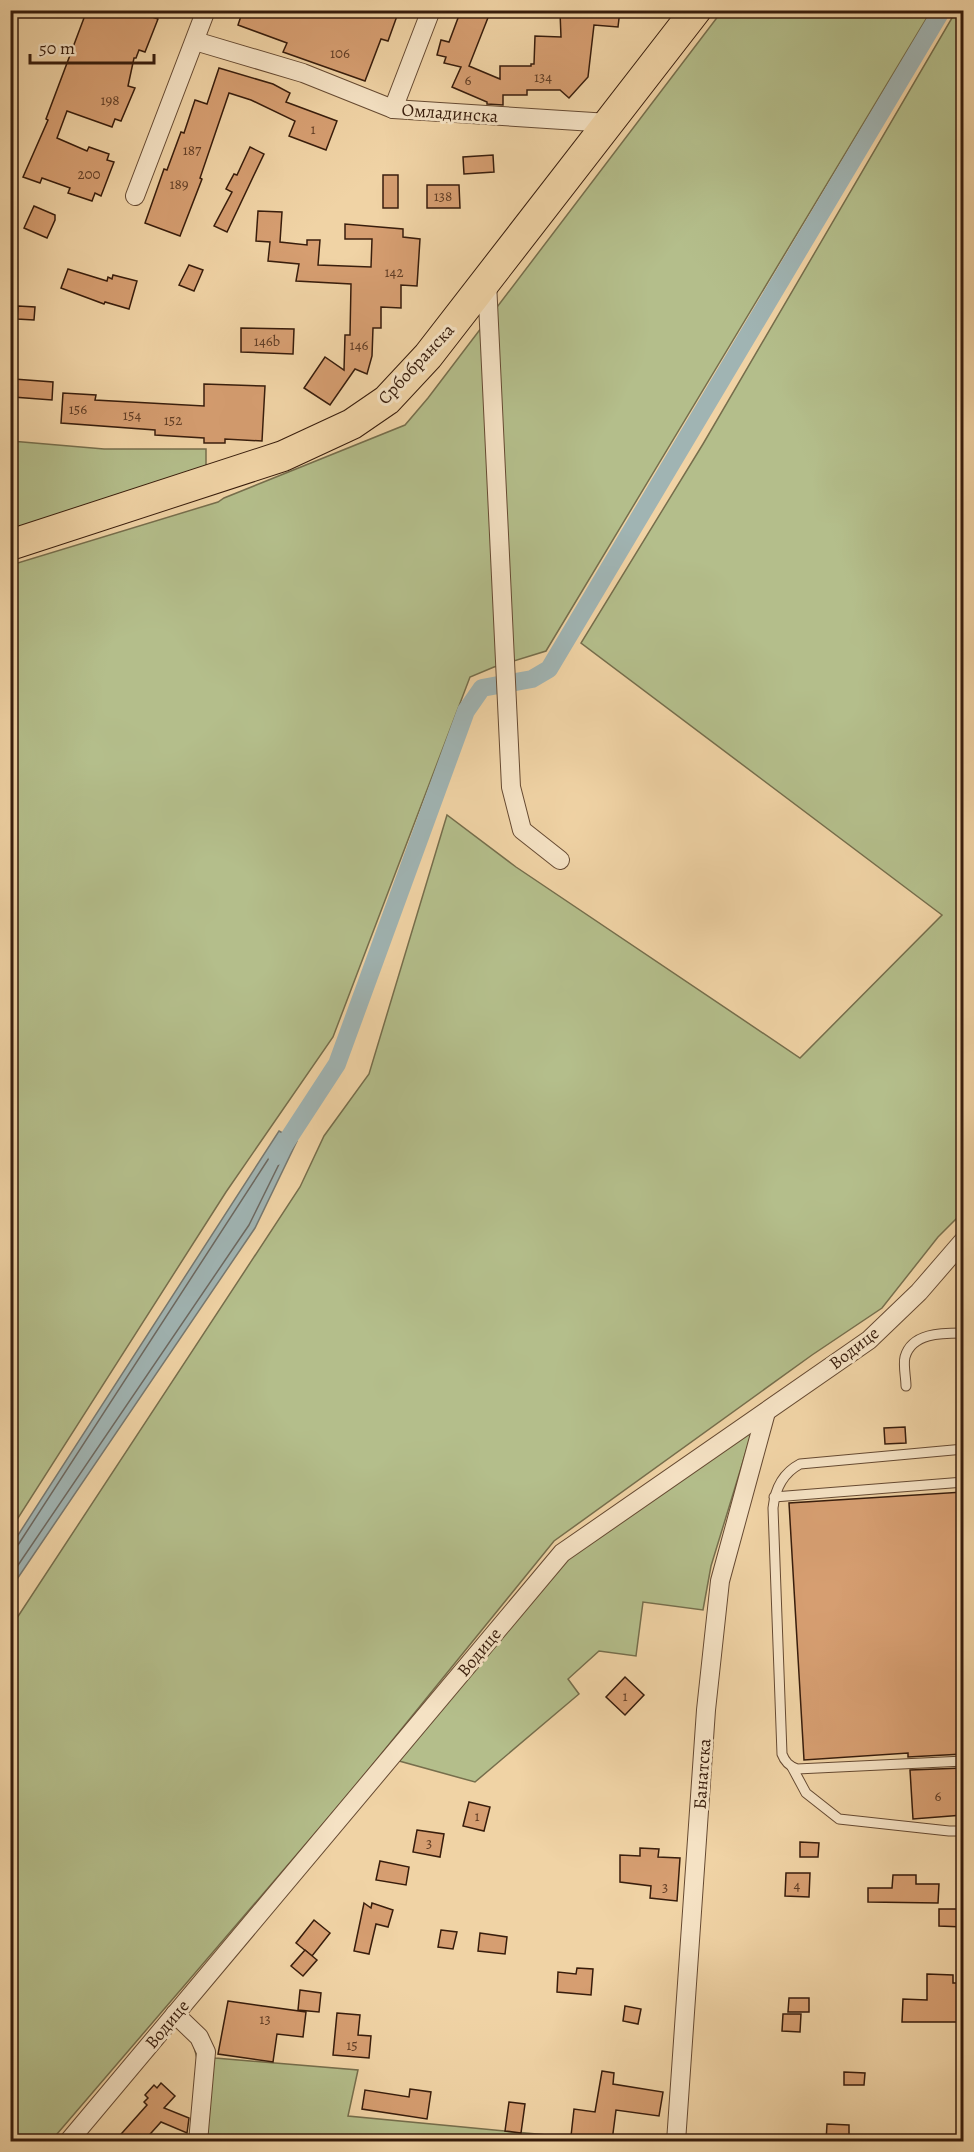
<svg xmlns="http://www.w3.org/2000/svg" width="974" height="2152" viewBox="0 0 974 2152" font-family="Alegreya,serif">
	<rect width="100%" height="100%" fill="#f0d3a5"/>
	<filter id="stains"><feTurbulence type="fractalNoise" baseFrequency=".00333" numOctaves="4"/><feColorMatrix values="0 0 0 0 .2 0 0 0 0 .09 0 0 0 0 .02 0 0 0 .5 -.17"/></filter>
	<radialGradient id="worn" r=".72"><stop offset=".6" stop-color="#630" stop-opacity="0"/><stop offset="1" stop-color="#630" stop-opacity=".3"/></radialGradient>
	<g fill="#b4be8b" stroke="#766e4c" stroke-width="1.5">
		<polygon points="722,11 931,11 546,651 494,667 470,677 333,1037 226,1192 11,1529 11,565 218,502 224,498 405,425 428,398"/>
		<polygon points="956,11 964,11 963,1212 938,1237 882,1308 812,1355 554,1541 352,1790 51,2141 11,2141 11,1627 300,1187 324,1136 369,1074 447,815 516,867 800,1058 942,915 581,643 703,444"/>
		<polygon points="11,441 104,449 206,449 206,467 11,533"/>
		<polygon points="752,1432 711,1566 703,1610 643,1602 636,1656 599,1651 568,1679 579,1694 475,1782 392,1759 565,1559"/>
		<polygon points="194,2047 215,2058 358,2070 348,2116 557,2136 556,2142 193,2142 199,2066"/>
	</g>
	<polygon fill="#a0b4b3" stroke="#767870" stroke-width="1.5" points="279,1131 297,1141 255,1228 11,1588 11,1546"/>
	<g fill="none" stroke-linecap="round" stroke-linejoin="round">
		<polyline stroke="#6c6860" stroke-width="1.5" points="10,1548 18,1545 280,1141 283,1140 287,1142 288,1146 249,1225 10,1577"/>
		<polyline stroke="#a0b4b3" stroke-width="18" points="277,1156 337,1064 466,711 482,688 532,679 549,669 942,10"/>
	</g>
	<g fill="#d69e71" stroke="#381d0c" stroke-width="1.5">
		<polygon points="87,10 153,10 152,17 158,19 145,52 139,50 136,58 134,58 128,86 135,88 121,121 115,119 112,127 67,111 57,138 87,151 89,147 109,154 107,160 114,162 101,196 95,193 92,201 68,193 70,188 42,178 40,183 23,177 48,120 46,119"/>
		<polygon points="243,10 270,10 286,16 288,10 382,10 397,16 388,41 381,39 365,81 283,52 287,43 238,25"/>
		<polygon points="461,10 491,10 469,66 500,79 500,66 531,66 531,64 534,64 535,36 561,37 560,12 620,10 618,27 594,25 588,77 569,98 560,90 527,90 527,95 503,95 503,105 487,104 487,102 452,87 461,67 444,63 446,57 437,55 441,40 449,42"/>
		<polygon points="219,68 273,84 290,93 286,102 337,121 326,150 289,136 295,121 251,100 229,93 200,178 202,179 180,236 145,223 164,169 167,170 181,132 184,133 195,100 207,104"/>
		<polygon points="250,147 264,154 227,232 214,226 232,192 226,189 234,174 237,175"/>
		<polygon points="493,155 494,172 464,174 463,157"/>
		<rect x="383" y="175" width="15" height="33"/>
		<polygon points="427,185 459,185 460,208 427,208"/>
		<polygon points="34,206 55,215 55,220 47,238 24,228"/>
		<polygon points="258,211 282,212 280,242 307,245 307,240 320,240 318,265 371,267 372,239 345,239 345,224 403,229 403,237 420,239 417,286 401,285 401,308 381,307 381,328 373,328 372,356 367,374 355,369 330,405 304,388 325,357 344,370 345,335 350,335 351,284 296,281 299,264 268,261 270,242 256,241"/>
		<polygon points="189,265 203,270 194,291 179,285"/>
		<polygon points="68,269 107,281 108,277 112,279 113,275 137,281 129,309 105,302 104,304 61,288"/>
		<polygon points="18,306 35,307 34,320 17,319"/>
		<polygon points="241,328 294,329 293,354 241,352"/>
		<polygon points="14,379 53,382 52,400 13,397"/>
		<polygon points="204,384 265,386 262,441 225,439 225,443 204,443 204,438 155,435 155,430 61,423 63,393 96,395 95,400 204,406"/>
		<polygon points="905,1427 906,1443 885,1444 884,1428"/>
		<polygon points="963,1492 963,1754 908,1757 908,1753 804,1760 789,1503"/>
		<polygon points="625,1677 644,1695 625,1715 606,1697"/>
		<polygon points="963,1768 963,1815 913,1819 910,1770"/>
		<polygon points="469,1802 490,1807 484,1831 463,1826"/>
		<polygon points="417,1830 444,1834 440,1857 413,1852"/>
		<polygon points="800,1842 819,1843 818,1857 800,1857"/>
		<polygon points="640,1848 659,1849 658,1857 680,1858 677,1901 650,1898 651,1886 620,1882 620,1855 640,1856"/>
		<polygon points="380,1861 409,1867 406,1885 376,1880"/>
		<polygon points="786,1873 810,1873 809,1897 785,1896"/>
		<polygon points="893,1875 916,1875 916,1884 939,1884 938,1903 868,1902 868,1888 892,1888"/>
		<polygon points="364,1903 371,1908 372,1903 393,1910 388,1927 376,1924 369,1954 354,1951"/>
		<polygon points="939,1909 963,1909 963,1927 939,1926"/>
		<polygon points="314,1920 330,1933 312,1956 296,1943"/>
		<polygon points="441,1930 457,1932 453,1949 438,1947"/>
		<polygon points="480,1933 507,1937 505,1954 478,1951"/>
		<polygon points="305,1950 317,1960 303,1976 291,1966"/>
		<polygon points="577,1968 593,1969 591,1995 557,1992 558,1972 576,1974"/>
		<polygon points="927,1974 953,1975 953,1983 963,1983 963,2022 902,2022 903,1999 927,2000"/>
		<polygon points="300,1990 321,1993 319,2012 298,2010"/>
		<polygon points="789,1998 809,1998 809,2012 788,2012"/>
		<polygon points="228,2001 306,2012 303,2037 277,2034 273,2062 218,2054"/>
		<polygon points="625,2006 641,2009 638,2024 623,2021"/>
		<polygon points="337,2013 360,2015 358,2035 371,2036 369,2058 333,2055"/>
		<polygon points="783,2014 801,2014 800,2032 782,2031"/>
		<polygon points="602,2071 614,2073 613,2084 663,2092 659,2116 616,2110 612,2141 571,2136 574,2109 595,2112"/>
		<polygon points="844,2072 865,2073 864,2085 844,2085"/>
		<polygon points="161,2083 175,2096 164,2108 189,2118 187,2133 161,2122 143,2142 114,2142 147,2105 144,2102 148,2098 145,2095 154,2085 157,2088"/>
		<polygon points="410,2089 431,2092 427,2119 362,2109 365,2090 409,2097"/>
		<polygon points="509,2102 525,2104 521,2133 505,2131"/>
		<polygon points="827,2124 849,2125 849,2142 826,2142"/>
	</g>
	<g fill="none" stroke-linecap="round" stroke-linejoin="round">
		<defs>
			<g id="lane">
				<path d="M906,1386C906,1378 903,1365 905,1357C912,1332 944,1333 964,1333"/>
				<path d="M964,1449L800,1464C783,1473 775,1489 773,1508L782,1754C785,1762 789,1766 797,1769L964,1761"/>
				<polyline points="774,1497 964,1482"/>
				<polyline points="792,1767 806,1793 839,1819 949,1831 964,1831"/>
			</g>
			<g id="street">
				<polyline points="195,41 303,73 393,109 609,123"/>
				<polyline points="393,109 431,10"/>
				<polyline points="135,196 206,10"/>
				<polyline points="487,282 511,787 522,830 560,860"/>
				<polyline points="175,2014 199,2037 206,2052 198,2142"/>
				<polyline points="68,2142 562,1553 869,1340 919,1292 964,1240"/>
				<polyline points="676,2142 706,1710 720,1581 766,1412"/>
			</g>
			<polyline id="primary" points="10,545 283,456 352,424 387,400 428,356 696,10"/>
		</defs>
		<use href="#lane" stroke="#664a32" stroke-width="11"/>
		<use href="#street" stroke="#664a32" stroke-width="20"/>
		<use href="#primary" stroke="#381d0c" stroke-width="32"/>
		<use href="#lane" stroke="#f5e2c4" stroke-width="9"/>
		<use href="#street" stroke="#f5e2c4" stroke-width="18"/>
		<use href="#primary" stroke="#f0d3a5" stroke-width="30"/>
	</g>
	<g text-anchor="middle" stroke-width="6" stroke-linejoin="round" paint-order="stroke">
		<g font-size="15" fill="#603d25">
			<text x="340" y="58">106</text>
			<text x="543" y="82">134</text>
			<text x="468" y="85">6</text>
			<text x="110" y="105">198</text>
			<text x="313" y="134">1</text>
			<text x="192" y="155">187</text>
			<text x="89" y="179">200</text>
			<text x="179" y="189">189</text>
			<text x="443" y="201">138</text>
			<text x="394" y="277">142</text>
			<text x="267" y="346">146b</text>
			<text x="359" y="350">146</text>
			<text x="78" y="414">156</text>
			<text x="132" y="420">154</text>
			<text x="173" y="425">152</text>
			<text x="625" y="1701">1</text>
			<text x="938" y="1801">6</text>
			<text x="477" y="1821">1</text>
			<text x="429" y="1848">3</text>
			<text x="797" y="1890">4</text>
			<text x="665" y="1892">3</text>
			<text x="265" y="2024">13</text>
			<text x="352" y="2050">15</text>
		</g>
		<g font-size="18" fill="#381d0c" stroke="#f5e2c4">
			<text transform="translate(450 113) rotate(4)" y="6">Омладинска</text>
			<text transform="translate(416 364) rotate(-47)" y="6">Србобранска</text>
			<text transform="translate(854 1348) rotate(-38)" y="6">Водице</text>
			<text transform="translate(479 1652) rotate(-50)" y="6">Водице</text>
			<text transform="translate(702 1774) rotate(-86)" y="6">Банатска</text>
			<text transform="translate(167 2024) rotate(-50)" y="6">Водице</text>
		</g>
	</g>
	<rect width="974" height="2152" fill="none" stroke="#f0d3a5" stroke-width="36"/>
	<rect x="12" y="12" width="950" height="2128" fill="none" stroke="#381d0c" stroke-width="3"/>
	<rect x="18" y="18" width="938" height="2116" fill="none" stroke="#381d0c" stroke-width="1.5"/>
	<path d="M30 54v9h124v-9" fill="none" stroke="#381d0c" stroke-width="3"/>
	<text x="39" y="54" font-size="18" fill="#381d0c" stroke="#f5e2c4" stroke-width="4.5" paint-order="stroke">50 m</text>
	<rect width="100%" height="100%" filter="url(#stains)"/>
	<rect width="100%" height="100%" fill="url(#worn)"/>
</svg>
